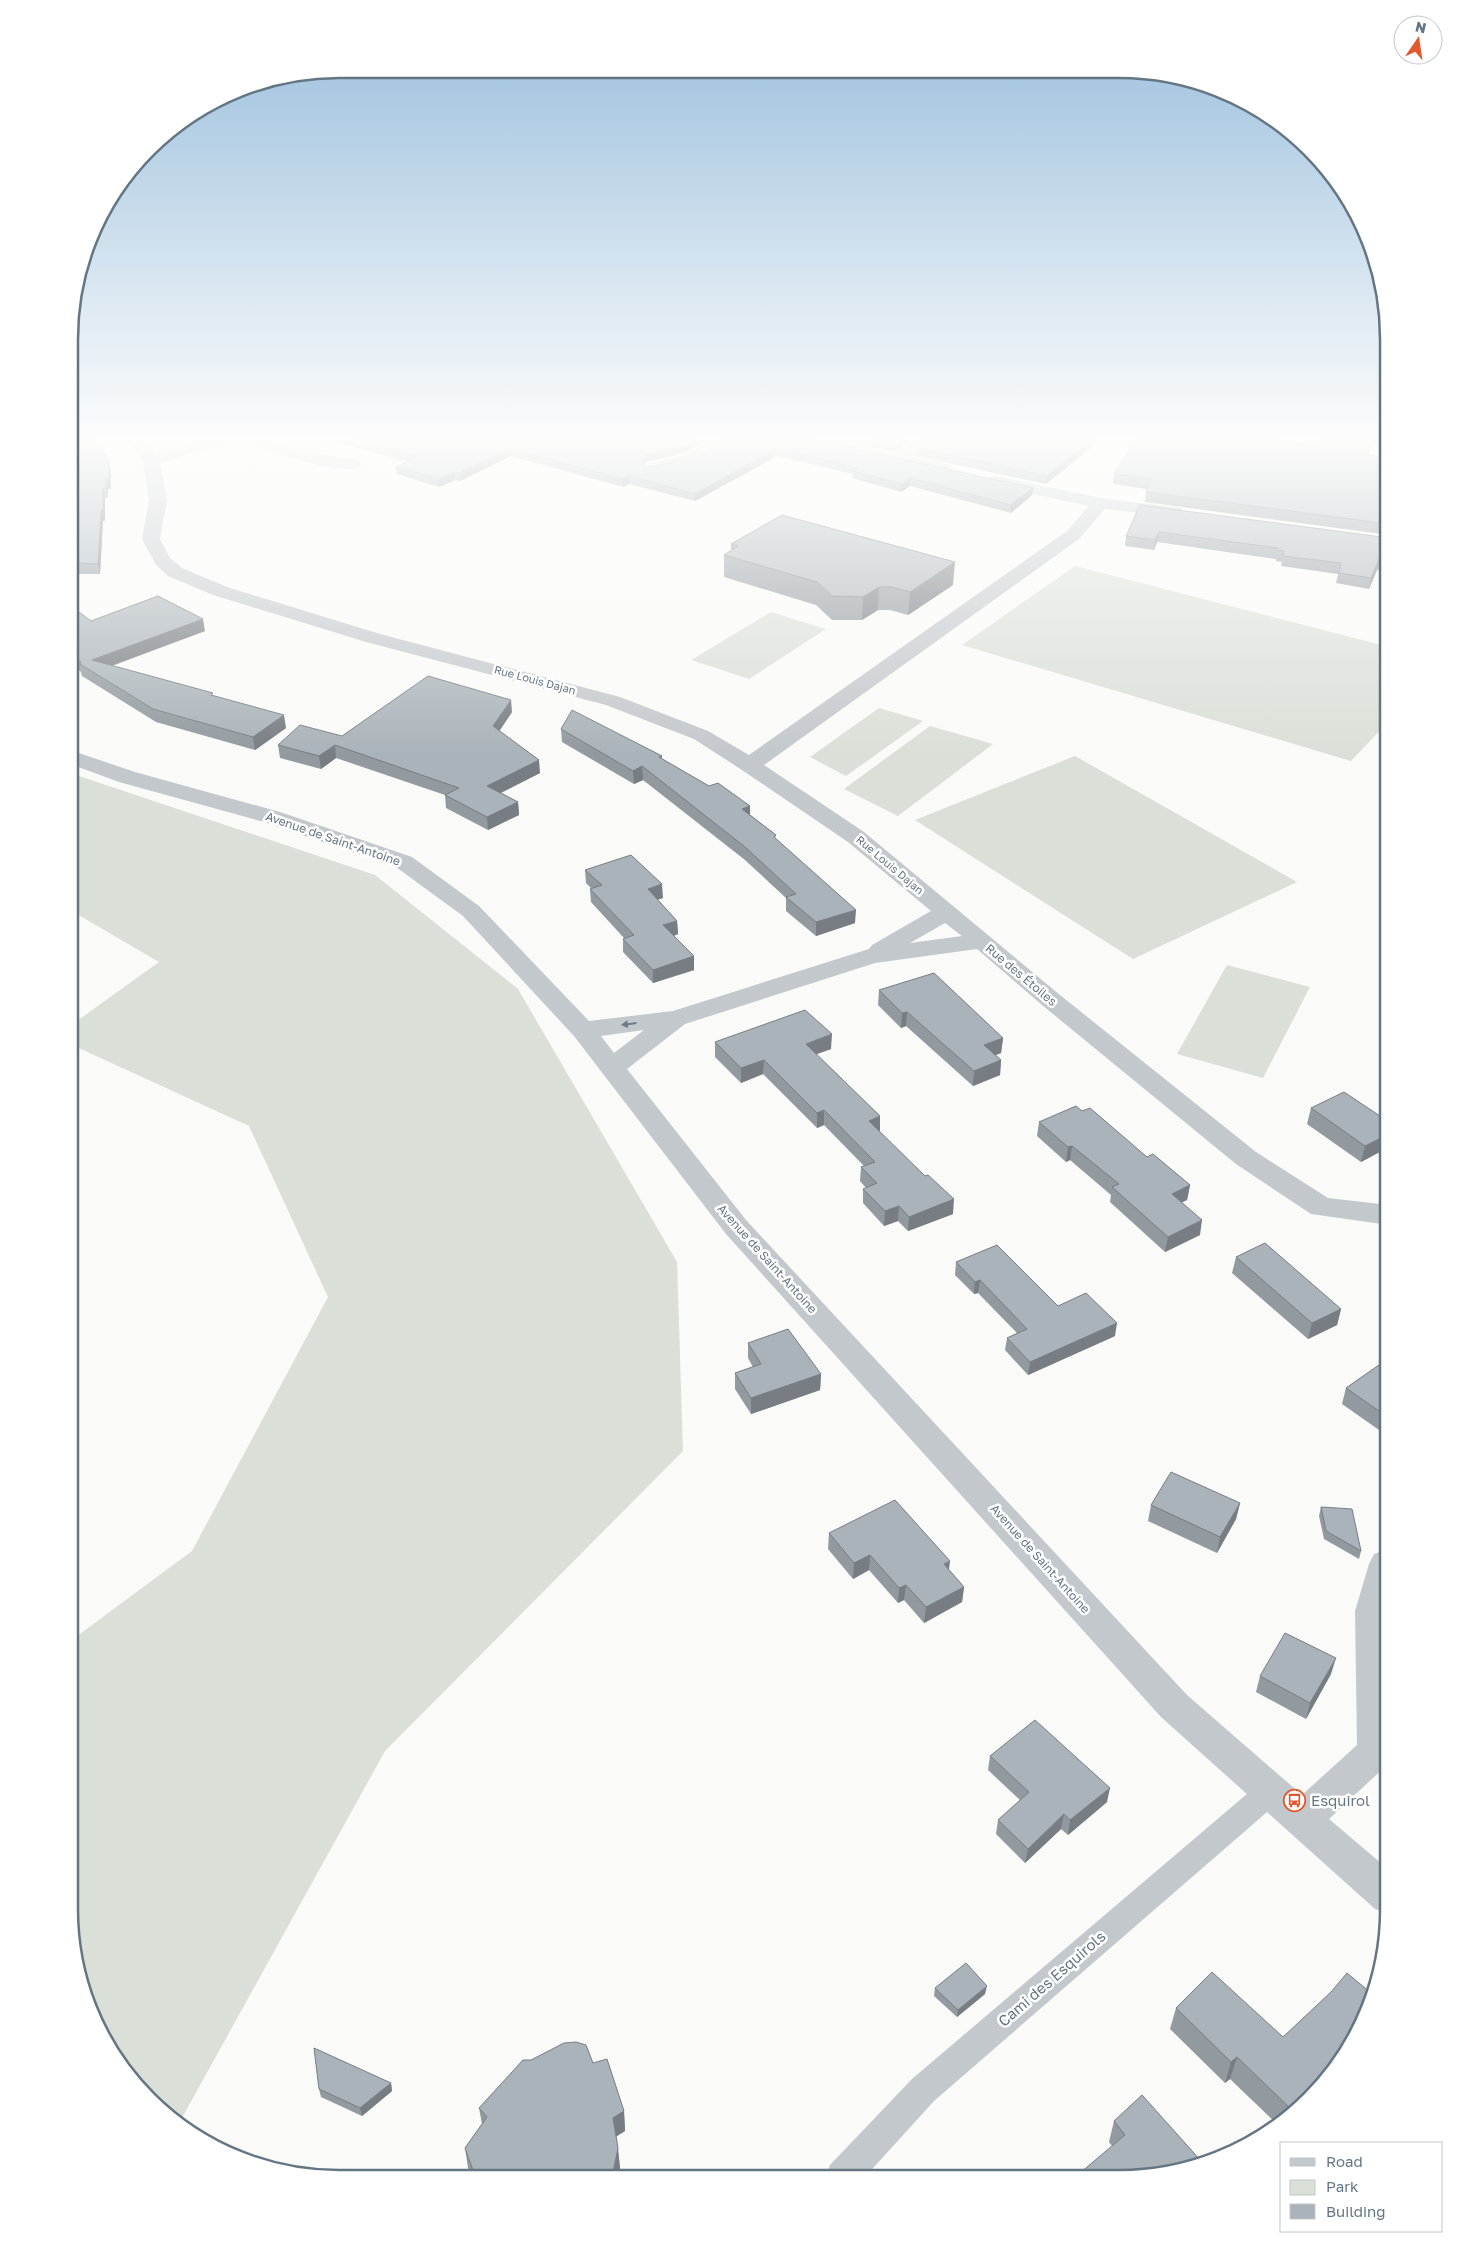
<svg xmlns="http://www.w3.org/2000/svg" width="1458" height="2247" viewBox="0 0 1458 2247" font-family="'Golos Text',sans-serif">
	<rect width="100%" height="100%" fill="#fafaf8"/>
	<g fill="#dadfd7">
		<polygon points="1075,566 1389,647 1389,721 1351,761 962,645"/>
		<polygon points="771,612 826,629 749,679 691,660"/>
		<polygon points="879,708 923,721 846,776 810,757"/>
		<polygon points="930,726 993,744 898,816 844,789"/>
		<polygon points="1075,756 1297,882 1133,959 915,820"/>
		<polygon points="70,773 375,875 518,989 677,1262 683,1451 385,1751 178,2125 125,2073 89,2012 69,1909 69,1642 192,1551 328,1297 249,1126 70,1044 70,1026 159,962 70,910"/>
		<polygon points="1227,965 1310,987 1263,1078 1177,1054"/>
	</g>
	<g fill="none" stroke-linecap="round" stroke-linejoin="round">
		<polygon fill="#c3c8cc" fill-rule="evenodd" points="1271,1779 1281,1782 1285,1791 1281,1800 934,2101 864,2178 826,2177 830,2165 912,2079 1261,1782"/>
		<g fill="#c3c8cc" fill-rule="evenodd">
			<path d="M127,440H144L155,454L200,440H227L225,443L160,463L167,500L160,539L170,558L182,568L227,587L380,634L620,697L708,731L749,755L1067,531L1089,506L990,485L988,481L990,477L996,476L1101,498L1181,508L1184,512L1181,516L1175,517L1105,509L1079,539L764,765L864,832L1060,995L1256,1152L1328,1198L1389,1205V1225L1311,1214L1236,1164L1042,1005L977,949L875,963L685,1024L627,1069L746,1220L1187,1695L1302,1795L1357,1745L1355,1611L1369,1564L1374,1554L1389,1549V1763L1329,1819L1389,1870V1914L1375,1909L1161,1717L726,1234L574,1036L463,916L396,867L264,822L119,782L70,764V750L135,772L280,812L412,857L479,906L589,1021L673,1011L869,949L872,945L931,911L848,842L742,770L694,739L606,705L366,642L213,595L168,576L156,565L142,539L149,500L143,461ZM945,923L962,936L910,943ZM644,1030L614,1053L601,1036Z"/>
			<path d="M242,440H269L318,454L359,460L361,464L359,468C334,474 270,451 244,443Z"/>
			<polygon points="711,440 731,440 697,463 655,473 649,472 647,468 649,464 685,455"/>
			<polygon points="801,440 834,440 896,454 915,440 934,440 912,457 950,465 952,469 950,473 944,474 809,445 803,443"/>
			<polygon points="1355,440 1389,440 1389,449 1357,443"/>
		</g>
	</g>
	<g fill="#929a9f">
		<polygon points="71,440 109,462 111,472 111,489 108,489 108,498 105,498 105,521 103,521 100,574 79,574 79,572 71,572 71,502 76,501 76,478 71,467"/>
		<polygon points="330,440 707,440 684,453 646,462 644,465 645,466 652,467 814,440 1033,488 1032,495 1011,513 910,486 901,492 852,478 853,474 777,456 695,501 629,484 623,487 511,456 460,481 455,480 439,487 397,474 396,467 407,462"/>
		<polygon points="844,440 911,440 896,452"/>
		<polygon points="1100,440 1046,484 916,456 917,448"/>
		<polygon points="1318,445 1371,447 1368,455 1389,458 1389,535 1145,502 1146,492 1147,489 1113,484 1114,474"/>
		<polygon points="1140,505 1389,538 1389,572 1377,570 1369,589 1336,583 1338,574 1281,566 1282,562 1276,561 1276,559 1157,542 1154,550 1125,546 1126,536"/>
		<polygon points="731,544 953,585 908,615 890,610 878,610 862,620 832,620 816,605 724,577 724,555 731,550"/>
		<polygon points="71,606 91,621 205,631 112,666 214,696 286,728 255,750 156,722 82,676 81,672 71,664"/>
		<polygon points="512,712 499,731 540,773 501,793 518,802 519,815 488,830 446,808 445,795 336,758 321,769 280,758 278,745"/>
		<polygon points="561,729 662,756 662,759 709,786 750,806 750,815 776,835 775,838 855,923 816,936 786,911 786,898 745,860 643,780 634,784 562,742"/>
		<polygon points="585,870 663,898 657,899 677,921 678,934 674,936 694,970 653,983 623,952 623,939 624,938 591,902 590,889 592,889 586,883"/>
		<polygon points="879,990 1003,1038 1001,1053 995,1055 1001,1060 1000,1075 973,1086 906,1026 901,1028 878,1005"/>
		<polygon points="715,1042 831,1049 816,1054 880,1131 879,1131 953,1214 908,1231 898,1221 884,1226 863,1203 863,1189 866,1188 860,1181 861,1167 864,1166 824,1125 817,1128 763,1074 741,1083 715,1057"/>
		<polygon points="1311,1108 1389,1122 1389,1147 1361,1162 1307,1124"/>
		<polygon points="1082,1111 1147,1157 1190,1185 1187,1200 1182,1202 1200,1235 1165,1252 1110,1202 1111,1195 1070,1160 1066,1162 1037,1136 1039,1122"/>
		<polygon points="1236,1257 1341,1309 1337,1325 1308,1339 1232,1273"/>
		<polygon points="956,1262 1058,1306 1115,1336 1028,1375 1005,1350 1007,1338 1017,1333 978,1293 974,1294 955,1275"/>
		<polygon points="748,1343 821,1374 820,1390 751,1414 735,1389 735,1373 753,1367 748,1358"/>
		<polygon points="1389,1358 1389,1437 1342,1404 1346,1388"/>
		<polygon points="1240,1503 1236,1519 1217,1553 1148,1521 1151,1505"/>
		<polygon points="1321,1507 1361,1551 1359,1559 1324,1539 1319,1516"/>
		<polygon points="829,1533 949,1570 964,1587 962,1602 924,1623 904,1600 898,1603 869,1570 853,1579 828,1549"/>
		<polygon points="1331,1674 1306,1719 1256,1692 1260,1676"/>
		<polygon points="990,1756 1107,1802 1068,1835 1061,1829 1025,1863 996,1834 998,1820 1020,1800 988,1770"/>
		<polygon points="935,1988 985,1994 957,2017 934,1996"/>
		<polygon points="1371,1993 1344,2059 1297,2112 1277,2124 1230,2079 1225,2083 1170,2029 1176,2008 1283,2037"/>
		<polygon points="593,2063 624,2111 625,2131 616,2136 620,2168 618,2177 471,2176 468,2168 465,2148 482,2124 479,2108"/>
		<polygon points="391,2083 392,2091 362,2116 321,2097 319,2089"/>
		<polygon points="1114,2121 1202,2162 1112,2146 1109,2142"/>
	</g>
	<g fill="#777d82">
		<polygon points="693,440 707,440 684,453 646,462 642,469 642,461 645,455"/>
		<polygon points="901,440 911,440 896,452 896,444"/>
		<polygon points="1091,440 1100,440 1046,484 1047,476"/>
		<polygon points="1372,440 1371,447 1365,465 1367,455"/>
		<polygon points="777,448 777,456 695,501 695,494"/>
		<polygon points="510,449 511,456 460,481 459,473"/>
		<polygon points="109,462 111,472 111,489 108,489 108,498 106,488 106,479"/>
		<polygon points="455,472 455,480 439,487 439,479"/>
		<polygon points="629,476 629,484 623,487 623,479"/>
		<polygon points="910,478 910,486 901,492 902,484"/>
		<polygon points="103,488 105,498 105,521 103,521 100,574 98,564"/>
		<polygon points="1033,488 1032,495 1011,513 1011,505"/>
		<polygon points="1159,532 1157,542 1154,550 1155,540"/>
		<polygon points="1379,559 1377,570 1369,589 1371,578"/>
		<polygon points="955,562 953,585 908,615 910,592"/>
		<polygon points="879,587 878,610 862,620 863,597"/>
		<polygon points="203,619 205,631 94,672 92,660"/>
		<polygon points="511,700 512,712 494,739 493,726"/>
		<polygon points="284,715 286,728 255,750 253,737"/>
		<polygon points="335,745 336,758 321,769 319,756"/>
		<polygon points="539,760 540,773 488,799 487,786"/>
		<polygon points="642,766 643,780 634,784 633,771"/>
		<polygon points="518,802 519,815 488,830 487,817"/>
		<polygon points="750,806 750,819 742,809"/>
		<polygon points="662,884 663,898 648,903 648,889"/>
		<polygon points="856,910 855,923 816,936 816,922"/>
		<polygon points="677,921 678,934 664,939 663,925"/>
		<polygon points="694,956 694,970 653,983 653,970"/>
		<polygon points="907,1012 906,1026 901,1028 902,1013"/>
		<polygon points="832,1034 831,1049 806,1058 806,1044"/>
		<polygon points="1003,1038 1001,1053 983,1060 984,1045"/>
		<polygon points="764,1060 763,1074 741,1083 741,1068"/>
		<polygon points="1001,1060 1000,1075 973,1086 974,1071"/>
		<polygon points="824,1110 824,1125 817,1128 817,1113"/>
		<polygon points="880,1116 880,1131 868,1135 869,1121"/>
		<polygon points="1389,1134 1389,1147 1361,1162 1365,1146"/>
		<polygon points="1072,1146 1070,1160 1066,1162 1068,1147"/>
		<polygon points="1190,1185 1187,1200 1170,1208 1172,1194"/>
		<polygon points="954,1199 953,1214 908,1231 909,1217"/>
		<polygon points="899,1206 898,1221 884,1226 885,1211"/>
		<polygon points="1202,1220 1200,1235 1165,1252 1168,1237"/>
		<polygon points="980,1280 978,1293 974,1294 975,1282"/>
		<polygon points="1341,1309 1337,1325 1308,1339 1312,1323"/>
		<polygon points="1117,1323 1115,1336 1028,1375 1030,1362"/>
		<polygon points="821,1374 820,1390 751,1414 751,1398"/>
		<polygon points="1240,1503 1236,1519 1217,1553 1220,1537"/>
		<polygon points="870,1555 869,1570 853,1579 854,1563"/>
		<polygon points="950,1561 948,1577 944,1564"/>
		<polygon points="906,1585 904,1600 898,1603 899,1588"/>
		<polygon points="964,1587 962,1602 924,1623 926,1607"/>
		<polygon points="1336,1658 1331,1674 1306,1719 1310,1703"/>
		<polygon points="1110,1788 1107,1802 1068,1835 1070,1820"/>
		<polygon points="1064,1814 1061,1829 1025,1863 1028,1849"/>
		<polygon points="987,1986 985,1994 957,2017 958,2010"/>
		<polygon points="1237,2057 1230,2079 1225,2083 1231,2062"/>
		<polygon points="391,2083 392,2091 362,2116 360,2108"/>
		<polygon points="1308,2098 1307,2101 1297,2112 1293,2114 1294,2112"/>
		<polygon points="624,2111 625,2131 614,2138 613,2118"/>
		<polygon points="618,2148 620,2168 618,2177 612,2177"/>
	</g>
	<g fill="#aab3b9" stroke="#777d82">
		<polygon points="71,440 95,440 100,445 109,462 109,479 106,479 106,488 103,488 103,510 101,511 98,564 77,563 77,561 71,561 71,502 76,501 76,472 71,461"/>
		<polygon points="357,440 693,440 684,446 645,455 642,461 645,466 652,467 698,457 723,440 814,440 1033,488 1011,505 910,478 902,484 853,471 858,468 777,448 695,494 629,476 623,479 510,449 459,473 455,472 439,479 396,467 417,457"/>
		<polygon points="878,440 901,440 896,444"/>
		<polygon points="927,440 1091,440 1047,476 917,448"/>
		<polygon points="1135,440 1278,440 1318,445 1320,440 1372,440 1367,455 1389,458 1389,524 1146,492 1152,479 1114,474"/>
		<polygon points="1140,505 1389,538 1389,561 1379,559 1371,578 1339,573 1341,563 1283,556 1284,551 1277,550 1278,548 1159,532 1155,540 1126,536"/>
		<polygon points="782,515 955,562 910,592 891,587 879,587 863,597 832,596 817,582 724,555 738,546 731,544"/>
		<polygon points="158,596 203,619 92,660 213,693 211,695 284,715 253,737 153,709 80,664 81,662 71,654 71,606 91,621"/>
		<polygon points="428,676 511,700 493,726 539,760 487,786 518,802 487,817 445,795 459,788 335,745 319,756 278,745 300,725 342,736"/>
		<polygon points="572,710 662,756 659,757 709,786 718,783 750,806 742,809 776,835 774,837 856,910 816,922 786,897 796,894 745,847 642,766 633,771 561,729"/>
		<polygon points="631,855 662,884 648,889 677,921 663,925 694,956 653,970 623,939 634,935 590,889 602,885 585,870"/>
		<polygon points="934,973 1003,1038 984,1045 1001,1060 974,1071 907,1012 902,1013 879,990"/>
		<polygon points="805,1010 832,1034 806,1044 880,1116 869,1121 925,1176 928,1175 954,1199 909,1217 899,1206 885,1211 863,1189 877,1183 861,1167 875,1162 824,1110 817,1113 764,1060 741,1068 715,1042"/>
		<polygon points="1344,1092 1389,1122 1389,1134 1365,1146 1311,1108"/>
		<polygon points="1076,1106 1082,1111 1090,1108 1147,1157 1153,1154 1190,1185 1172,1194 1202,1220 1168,1237 1112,1187 1119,1184 1072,1146 1068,1147 1039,1122"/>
		<polygon points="1265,1243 1341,1309 1312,1323 1236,1257"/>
		<polygon points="997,1245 1058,1306 1086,1293 1117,1323 1030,1362 1007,1338 1027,1329 980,1280 975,1282 956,1262"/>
		<polygon points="788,1329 821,1374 751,1398 735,1373 761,1364 748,1343"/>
		<polygon points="1389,1358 1389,1418 1346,1388"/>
		<polygon points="1171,1472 1240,1503 1220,1537 1151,1505"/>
		<polygon points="895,1500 950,1561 944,1564 964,1587 926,1607 906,1585 899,1588 870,1555 854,1563 829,1533"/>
		<polygon points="1321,1507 1352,1509 1361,1551 1326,1531"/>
		<polygon points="1285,1633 1336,1658 1310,1703 1260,1676"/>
		<polygon points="1035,1720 1110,1788 1070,1820 1064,1814 1028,1849 998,1820 1029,1792 990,1756"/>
		<polygon points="966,1963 987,1986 958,2010 935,1988"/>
		<polygon points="1212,1972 1283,2037 1331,1992 1347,1973 1371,1993 1377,1987 1375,1996 1344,2059 1308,2099 1308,2098 1294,2112 1237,2057 1231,2062 1176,2008"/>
		<polygon points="576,2042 586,2045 593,2063 607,2059 624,2111 613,2118 618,2148 612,2177 475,2176 465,2148 487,2117 479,2108 523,2060 531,2060 564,2043"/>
		<polygon points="314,2048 391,2083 360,2108 319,2089"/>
		<polygon points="1142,2095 1202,2162 1120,2178 1074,2178 1125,2135 1114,2121"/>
	</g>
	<defs><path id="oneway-solid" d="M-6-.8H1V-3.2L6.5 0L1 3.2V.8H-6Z" transform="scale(1.25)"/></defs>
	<use fill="#6a7a87" href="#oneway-solid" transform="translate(629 1024) rotate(173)"/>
	<linearGradient id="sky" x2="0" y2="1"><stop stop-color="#96bcdc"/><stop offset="0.58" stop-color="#fdfdfc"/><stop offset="1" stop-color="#fdfdfc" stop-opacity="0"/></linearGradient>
	<rect width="1458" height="755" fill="url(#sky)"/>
	<defs>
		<symbol id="bus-ring" viewBox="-11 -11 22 22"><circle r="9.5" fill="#fff" stroke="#e4572e" stroke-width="1.5"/><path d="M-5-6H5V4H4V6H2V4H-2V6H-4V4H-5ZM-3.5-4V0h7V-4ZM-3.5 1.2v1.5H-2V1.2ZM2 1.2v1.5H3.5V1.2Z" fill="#e4572e"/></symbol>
	</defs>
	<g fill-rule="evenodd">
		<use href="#bus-ring" x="1282" y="1788" width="25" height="25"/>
	</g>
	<g text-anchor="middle" stroke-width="5" stroke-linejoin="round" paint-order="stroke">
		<g font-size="11" fill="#657683" stroke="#fff">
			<text transform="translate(535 680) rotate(15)" y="4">Rue Louis Dajan</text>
			<text transform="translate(890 865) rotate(40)" y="4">Rue Louis Dajan</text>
		</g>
		<g font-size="12" fill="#657683" stroke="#fff">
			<text transform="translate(333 839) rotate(19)" y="4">Avenue de Saint-Antoine</text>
			<text transform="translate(1021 975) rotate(40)" y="4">Rue des Étoiles</text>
			<text transform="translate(767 1259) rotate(48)" y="4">Avenue de Saint-Antoine</text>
			<text transform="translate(1040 1559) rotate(48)" y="4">Avenue de Saint-Antoine</text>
		</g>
		<g font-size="15" fill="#657683" stroke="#fff" text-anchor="start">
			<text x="1311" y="1806">Esquirol</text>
		</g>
		<g font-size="15" fill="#657683" stroke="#fff">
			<text transform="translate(1052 1979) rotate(-41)" y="5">Cami des Esquirols</text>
		</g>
	</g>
	<path d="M0 0H1458V2247H0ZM339 78H1119A261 261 0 0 1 1380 339V1909A261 261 0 0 1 1119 2170H339A261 261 0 0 1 78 1909V339A261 261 0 0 1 339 78Z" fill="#fff" fill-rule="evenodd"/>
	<path fill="none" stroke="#657683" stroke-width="2.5" d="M339 78H1119A261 261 0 0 1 1380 339V1909A261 261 0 0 1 1119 2170H339A261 261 0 0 1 78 1909V339A261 261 0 0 1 339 78Z"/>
	<rect x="1280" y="2142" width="162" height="90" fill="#ffffff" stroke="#c1c8cd"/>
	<rect x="1290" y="2158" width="25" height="8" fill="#c3c8cc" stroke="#c1c8cd"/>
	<text x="1326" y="2167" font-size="15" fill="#657683">Road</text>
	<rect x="1290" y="2180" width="25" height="15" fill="#dadfd7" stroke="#c1c8cd"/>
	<text x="1326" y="2192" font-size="15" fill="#657683">Park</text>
	<rect x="1290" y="2204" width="25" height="15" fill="#aab3b9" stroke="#c1c8cd"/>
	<text x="1326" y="2217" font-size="15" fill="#657683">Building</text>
	<g transform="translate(1418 40) rotate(13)"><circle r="24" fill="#ffffff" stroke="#c1c8cd"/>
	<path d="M0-4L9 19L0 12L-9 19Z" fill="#e4572e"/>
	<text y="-8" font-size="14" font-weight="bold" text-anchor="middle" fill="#657683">N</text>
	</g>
</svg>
